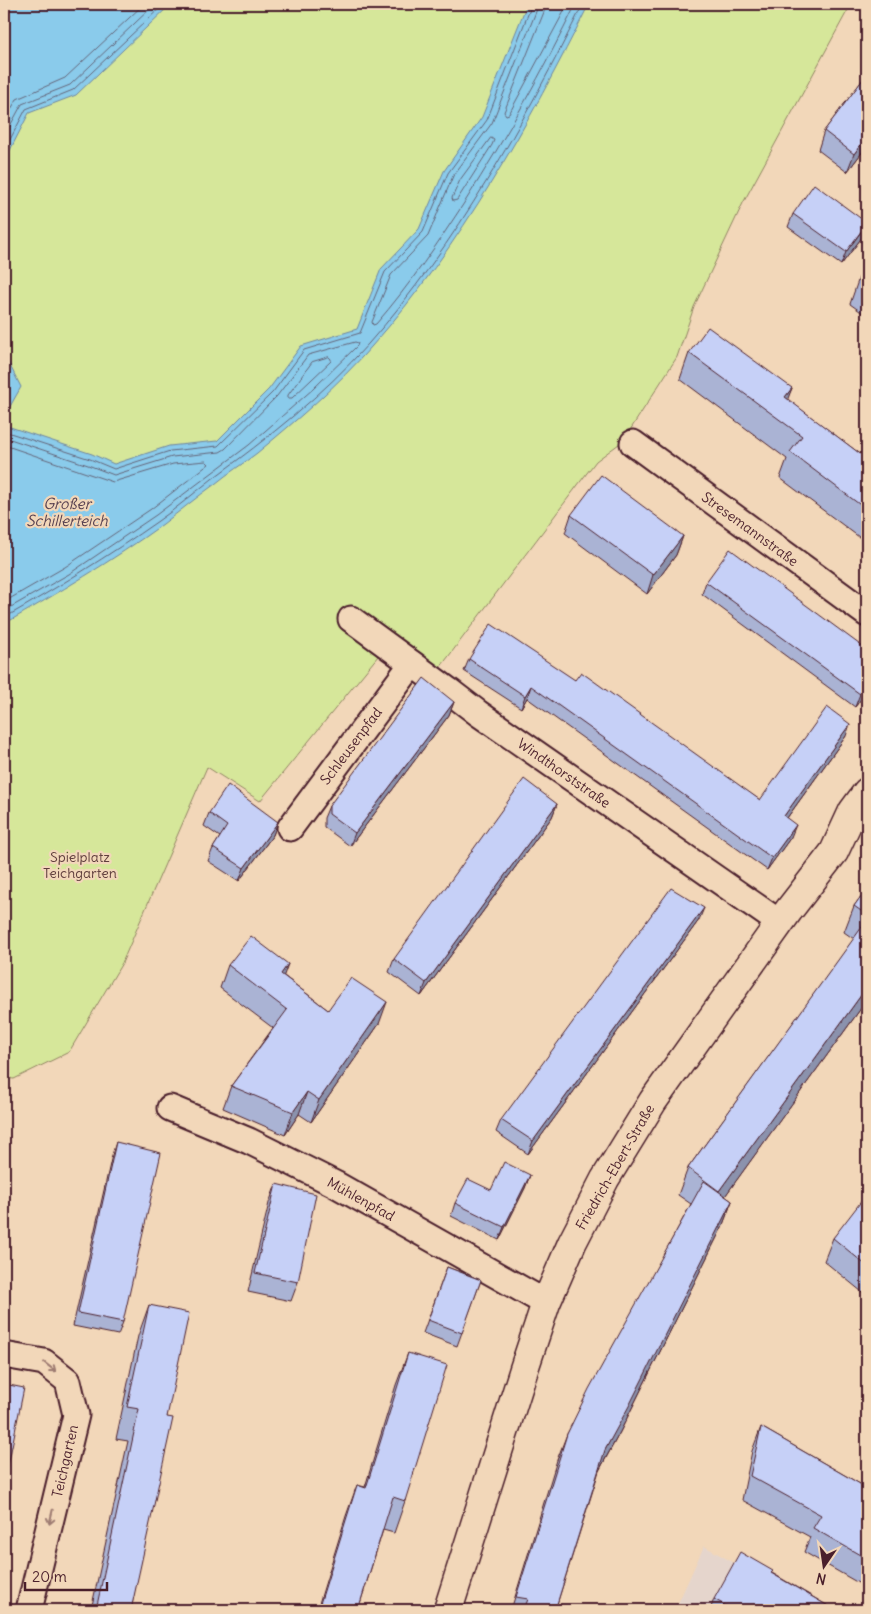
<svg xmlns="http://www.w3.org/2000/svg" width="871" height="1614" viewBox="0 0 871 1614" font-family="Delius,sans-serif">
	<rect width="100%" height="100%" fill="#f2d7b9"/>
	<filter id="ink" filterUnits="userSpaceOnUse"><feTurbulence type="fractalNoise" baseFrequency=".02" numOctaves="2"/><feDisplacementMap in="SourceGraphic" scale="10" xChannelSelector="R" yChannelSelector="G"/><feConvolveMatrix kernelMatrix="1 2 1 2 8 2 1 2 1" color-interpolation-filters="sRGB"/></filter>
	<g filter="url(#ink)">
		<polygon fill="#e5d5cc" points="704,1546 818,1610 675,1610"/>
		<polygon fill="#d6e79a" stroke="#908362" points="4,4 857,4 850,6 743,203 694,307 677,357 623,441 596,461 433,677 387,645 260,801 207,767 122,963 69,1052 14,1079 4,1078"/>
		<g fill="#8acbeb" stroke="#70869e">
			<polygon points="4,4 171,4 76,95 29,113 4,162"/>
			<path d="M527,4H589C530,122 460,247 372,346C338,385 297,420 257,453C243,464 228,473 215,484C197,497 180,511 163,524C112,561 58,593 4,624V425L92,454L114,464L169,446L217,441L269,389L301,346L357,329L381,269L419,229L444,171L482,117Z"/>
			<polygon points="4,354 21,387 4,417"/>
		</g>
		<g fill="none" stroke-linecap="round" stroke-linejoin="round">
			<g stroke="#646478" stroke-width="1">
				<path d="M538,4L537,9L492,123L453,176L428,236L391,275L372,322L373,325L376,324C410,285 438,243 466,200C506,137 543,71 576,4"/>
				<polyline points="545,4 544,12 504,112 506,115 509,114 568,4"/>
				<polyline points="4,121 17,99 65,78 144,4"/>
				<polyline points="4,137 22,104 70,85 155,4"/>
				<polygon points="491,138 494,140 492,145 457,200 453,201 452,198 460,180"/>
				<polyline points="4,151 26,109 73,90 164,4"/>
				<polygon points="329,357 331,359 331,361 292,398 288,398 288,395 312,362"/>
				<polyline points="4,431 90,459 114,469 170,451 218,446 273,392 304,350 360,333 385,272 423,232 448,173 487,120 532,4"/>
				<polyline points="4,437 88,465 114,475 172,457 220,452 225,449 277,396 308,355 355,342 358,343 357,346 313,389 249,445 156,515 69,574 4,611"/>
				<polyline points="4,445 113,482 173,464 206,461 209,464 151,509 65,567 4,602"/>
				<path d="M4,618C57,588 108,556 158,521C177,508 194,493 212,479C268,438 323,395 369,343C456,245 525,121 583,4"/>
			</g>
			<defs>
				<g id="minor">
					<polyline points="633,443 867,614"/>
					<polyline points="351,619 448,690 478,713 780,923"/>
					<polyline points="290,828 412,664"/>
					<polyline points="170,1108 249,1141 335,1184 546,1303"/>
					<polyline points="4,1355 44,1362 68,1381 76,1415 29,1610"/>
				</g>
				<polyline id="tertiary" points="448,1610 524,1369 546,1303 572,1243 605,1179 653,1101 789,910 834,852 853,811 867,792"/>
			</defs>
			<use href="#minor" stroke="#4a1f2b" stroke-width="29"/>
			<use href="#tertiary" stroke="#4a1f2b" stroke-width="31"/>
			<use href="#minor" stroke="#f2d7b9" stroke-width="25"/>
			<use href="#tertiary" stroke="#f2d7b9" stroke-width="28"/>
		</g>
		<g fill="#aab3d4" stroke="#4a1f2b">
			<polygon points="867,74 867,146 847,172 818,150 824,131"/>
			<polygon points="793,214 863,236 841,265 788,227"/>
			<polygon points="867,264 867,316 850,304 861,272"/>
			<polygon points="689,353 792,388 787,399 867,459 867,543 780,478 787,459 680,379"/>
			<polygon points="571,515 683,536 676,555 647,594 565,533"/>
			<polygon points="706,582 867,650 867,691 855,707 702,594"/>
			<polygon points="469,659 575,680 760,800 846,736 787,818 791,837 767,870 527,698 521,708 464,671"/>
			<polygon points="454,702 449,715 350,846 324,827 324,818 329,806"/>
			<polygon points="557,804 552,817 421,996 389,972 394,959"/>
			<polygon points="209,813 278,822 273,835 239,881 208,861 213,848 220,837 204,826"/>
			<polygon points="867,888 867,1000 725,1196 732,1201 722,1227 620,1432 599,1471 557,1604 565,1610 511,1610 557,1460 567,1434 691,1204 678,1195 688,1168 854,939 844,932 854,906"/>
			<polygon points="699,920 528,1154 496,1132 501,1120"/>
			<polygon points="228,965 284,976 328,1010 379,1024 311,1122 299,1114 285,1135 223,1108 231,1086 273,1028 220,988"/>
			<polygon points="116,1142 123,1322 118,1335 73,1326 112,1155"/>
			<polygon points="530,1175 525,1188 499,1240 451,1216 455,1203"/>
			<polygon points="276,1184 298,1282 291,1301 248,1292 269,1203"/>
			<polygon points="867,1202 867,1296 824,1261 833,1238"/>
			<polygon points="447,1267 481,1280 457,1346 423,1333"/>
			<polygon points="149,1305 167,1417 131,1610 91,1610 128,1441 116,1439 138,1336"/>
			<polygon points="408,1353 405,1501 394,1533 383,1530 358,1610 317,1610 346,1516 357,1485 365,1487 396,1385"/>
			<polygon points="761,1427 867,1488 867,1588 804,1552 810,1537 742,1500 752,1451"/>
			<polygon points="772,1573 835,1610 710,1610 714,1599"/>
		</g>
		<g fill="#8b92ad" stroke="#4a1f2b">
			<polygon points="867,136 867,146 847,172 854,154"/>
			<polygon points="867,224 863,236 841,265 846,252"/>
			<polygon points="792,388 782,414 785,397"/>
			<polygon points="683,536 676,555 647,594 653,575"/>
			<polygon points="867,684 867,691 855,707 860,694"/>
			<polygon points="531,686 527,698 521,708 525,696"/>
			<polygon points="454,702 449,715 350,846 355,833"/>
			<polygon points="850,724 846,736 779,829 784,816"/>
			<polygon points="557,804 552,817 421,996 426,983"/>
			<polygon points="278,822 273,835 239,881 244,868"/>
			<polygon points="796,825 791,837 767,870 772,858"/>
			<polygon points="704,908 699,920 528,1154 533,1141"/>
			<polygon points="288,964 280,986 281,974"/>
			<polygon points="867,987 867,1000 710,1217 719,1191"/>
			<polygon points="387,1002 379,1024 311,1122 319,1100"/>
			<polygon points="307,1092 299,1114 285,1135 293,1112"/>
			<polygon points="530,1175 525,1188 499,1240 504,1227"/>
			<polygon points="732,1201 722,1227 620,1432 596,1476 605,1450"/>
		</g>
		<g fill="#c6d0f7" stroke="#4a1f2b">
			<polygon points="867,74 867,136 854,154 824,131"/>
			<polygon points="814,184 867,223 846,252 793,214"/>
			<polygon points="867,264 867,276 861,272"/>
			<polygon points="708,327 792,388 785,397 867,459 867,510 790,452 802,436 689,353"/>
			<polygon points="601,475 683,536 653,575 571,515"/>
			<polygon points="730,549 867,650 867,684 860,694 706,582"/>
			<polygon points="491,624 575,680 581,672 760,800 827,707 850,724 784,816 796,825 772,858 531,686 525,696 469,659"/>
			<polygon points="424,678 454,702 355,833 329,814 329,806"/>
			<polygon points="524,779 557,804 426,983 394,959"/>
			<polygon points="228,785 278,822 244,868 213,848 227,826 209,813"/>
			<polygon points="671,888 704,908 533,1141 501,1120"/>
			<polygon points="867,888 867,915 854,906"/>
			<polygon points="867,920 867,987 719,1191 688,1168"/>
			<polygon points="251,936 288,964 281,974 328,1010 351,978 387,1002 319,1100 307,1092 293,1112 231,1086 287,1010 228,965"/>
			<polygon points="116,1142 161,1153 123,1322 78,1313"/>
			<polygon points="504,1162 530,1175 504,1227 455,1203 468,1179 491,1190"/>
			<polygon points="704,1181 732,1201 629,1406 605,1450 557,1604 566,1606 565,1610 524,1610 528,1599 516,1597 567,1434 589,1389"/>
			<polygon points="276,1184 316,1194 298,1282 255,1273"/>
			<polygon points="863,1199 867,1202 867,1266 833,1238"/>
			<polygon points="447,1267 481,1280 462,1333 428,1320"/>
			<polygon points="149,1305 189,1313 167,1417 173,1418 131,1610 96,1610 139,1409 127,1407"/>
			<polygon points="408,1353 447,1365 405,1501 393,1497 358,1610 318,1610 357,1485 366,1488"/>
			<polygon points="4,1384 24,1388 4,1485"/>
			<polygon points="761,1427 867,1488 867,1559 813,1528 821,1515 750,1476"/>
			<polygon points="740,1552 773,1571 771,1573 835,1610 733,1610 714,1599"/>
		</g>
		<defs><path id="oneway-shaft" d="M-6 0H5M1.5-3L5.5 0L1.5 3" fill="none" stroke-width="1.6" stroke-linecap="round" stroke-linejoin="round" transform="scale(1.25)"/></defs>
		<g stroke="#9e7b72">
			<use href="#oneway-shaft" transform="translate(50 1367) rotate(38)"/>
			<use href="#oneway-shaft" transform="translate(51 1517) rotate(103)"/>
		</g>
	</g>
	<g text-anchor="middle" stroke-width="4.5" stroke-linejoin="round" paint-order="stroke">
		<g font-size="14" fill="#4a1f2b" stroke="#f2d7b9">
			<text transform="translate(750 529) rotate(36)" y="5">Stresemannstraße</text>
			<text transform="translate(351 746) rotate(-53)" y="5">Schleusenpfad</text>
			<text transform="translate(564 773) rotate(35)" y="5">Windthorststraße</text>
			<text transform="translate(615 1167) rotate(-60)" y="5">Friedrich-Ebert-Straße</text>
			<text transform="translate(361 1199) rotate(29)" y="5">Mühlenpfad</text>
			<text transform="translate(65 1461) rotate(-77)" y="5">Teichgarten</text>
		</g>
		<g font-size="14" fill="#5f3d3c" stroke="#f2d7b9">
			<text x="80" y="862">Spielplatz<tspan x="80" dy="16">Teichgarten</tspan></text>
		</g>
		<g font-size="15" font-style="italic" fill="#574151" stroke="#f2d7b9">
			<text x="67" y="509">Großer<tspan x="67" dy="17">Schillerteich</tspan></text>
		</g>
	</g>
	<rect width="871" height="1614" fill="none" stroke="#f2d7b9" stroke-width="20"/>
	<rect x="10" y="10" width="851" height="1594" fill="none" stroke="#4a1f2b" stroke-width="2" filter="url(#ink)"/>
	<g transform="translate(824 1566) rotate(193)" stroke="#f2d7b9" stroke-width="4" paint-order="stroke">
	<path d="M0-4L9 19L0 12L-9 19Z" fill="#4a1f2b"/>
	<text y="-8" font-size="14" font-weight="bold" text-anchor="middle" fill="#4a1f2b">N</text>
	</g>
	<path d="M25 1582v8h82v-8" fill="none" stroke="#4a1f2b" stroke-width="2.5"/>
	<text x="32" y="1582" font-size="15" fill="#4a1f2b" stroke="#f2d7b9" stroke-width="4" paint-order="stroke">20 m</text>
</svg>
